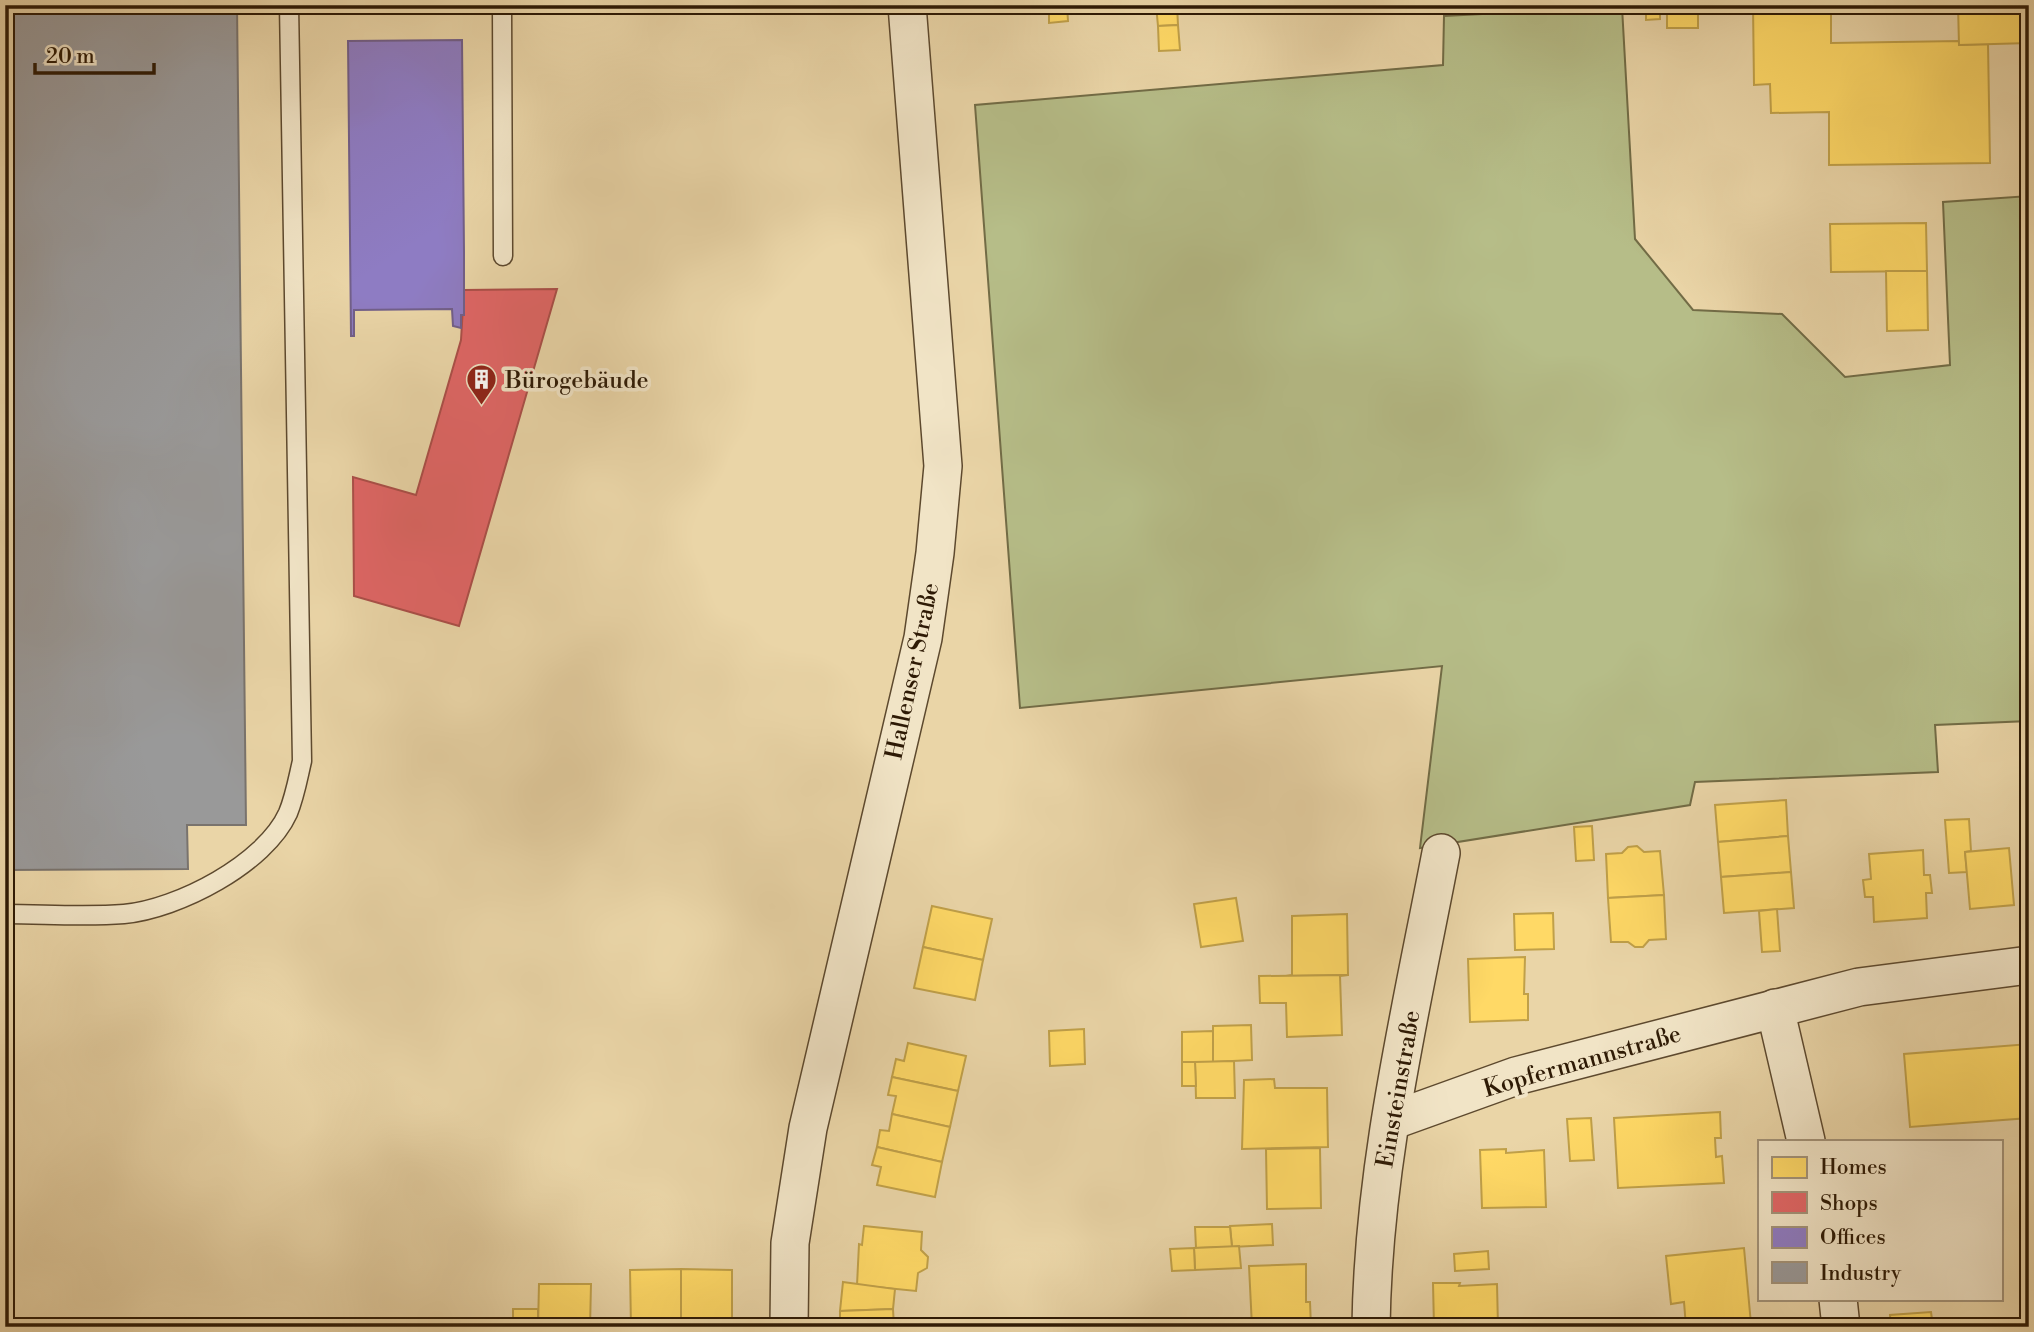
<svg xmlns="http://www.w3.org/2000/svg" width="2034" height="1332" viewBox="0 0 2034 1332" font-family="'Libre Bodoni',serif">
	<rect width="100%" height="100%" fill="#ead5a7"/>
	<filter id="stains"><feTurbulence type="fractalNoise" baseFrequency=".00286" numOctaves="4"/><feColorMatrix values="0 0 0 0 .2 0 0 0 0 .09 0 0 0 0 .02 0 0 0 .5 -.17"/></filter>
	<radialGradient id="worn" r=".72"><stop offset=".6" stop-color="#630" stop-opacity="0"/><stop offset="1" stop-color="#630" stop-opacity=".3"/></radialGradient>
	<polygon fill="#b6bd88" stroke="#726c46" stroke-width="2" points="1622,7 1635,239 1693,310 1782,314 1845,377 1950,365 1943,202 2029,196 2029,721 1935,725 1938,772 1695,782 1690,805 1420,848 1442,666 1020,708 975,105 1443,65 1444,16"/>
	<g fill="#ffd966" stroke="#c0a049" stroke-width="2">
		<polygon points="998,5 1049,5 1049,7 998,11"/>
		<polygon points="1049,5 1067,5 1068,21 1049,23"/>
		<polygon points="1156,5 1177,5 1178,25 1158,26"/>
		<polygon points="1646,5 1660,5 1660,19 1646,20"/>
		<rect x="1667" y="5" width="31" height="23"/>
		<polygon points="1753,5 1831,5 1831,43 1959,41 1959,45 1988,44 1990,163 1829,165 1829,112 1771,113 1770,84 1754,85"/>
		<polygon points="1958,5 2029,5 2029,43 1959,45"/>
		<polygon points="1178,25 1180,50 1159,51 1158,26"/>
		<polygon points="1926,223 1927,271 1831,272 1830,224"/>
		<polygon points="1886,271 1927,271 1928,330 1887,331"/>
		<polygon points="1786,800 1788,836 1718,842 1715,805"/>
		<polygon points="1969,819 1971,851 1965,852 1967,872 1949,873 1945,820"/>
		<polygon points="1592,826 1594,860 1576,861 1574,827"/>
		<polygon points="1788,836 1791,872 1721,877 1718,842"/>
		<polygon points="1637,846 1644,852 1660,851 1664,895 1608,898 1606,854 1622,853 1628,847"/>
		<polygon points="2009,848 2014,905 1970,909 1965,852"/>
		<polygon points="1923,850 1924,875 1930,875 1932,893 1926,893 1927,918 1874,922 1873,897 1865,897 1863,880 1871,879 1869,854"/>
		<polygon points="1791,872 1794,908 1724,913 1721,877"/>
		<polygon points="1664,895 1666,939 1649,940 1643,947 1635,947 1628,942 1611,942 1608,898"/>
		<polygon points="1236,898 1243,941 1201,947 1194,904"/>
		<polygon points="932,906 992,919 983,960 923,947"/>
		<polygon points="1777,909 1780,951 1762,952 1759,911"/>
		<polygon points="1553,913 1554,949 1515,950 1514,914"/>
		<polygon points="1347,914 1348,975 1286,976 1292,975 1292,916"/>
		<polygon points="923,947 983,960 975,1000 914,988"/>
		<polygon points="1525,957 1524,994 1528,994 1528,1020 1470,1022 1468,959"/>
		<polygon points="1348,975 1340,976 1342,1035 1287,1037 1286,1003 1260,1003 1259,976"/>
		<polygon points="1251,1025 1252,1060 1213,1062 1213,1026"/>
		<polygon points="1084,1029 1085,1064 1050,1066 1049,1031"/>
		<polygon points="1213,1031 1213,1062 1182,1062 1182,1032"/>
		<polygon points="908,1043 966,1056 958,1091 892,1077 896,1059 904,1061"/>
		<polygon points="2029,1044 2029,1118 1910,1127 1904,1054"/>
		<polygon points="1234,1061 1235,1098 1196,1098 1195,1062"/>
		<polygon points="1195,1062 1196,1086 1182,1086 1182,1062"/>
		<polygon points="892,1077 958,1091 950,1127 892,1114 896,1096 888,1095"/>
		<polygon points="1274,1079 1275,1088 1327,1088 1328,1147 1242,1149 1244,1080"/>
		<polygon points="1720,1112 1721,1138 1715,1138 1716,1157 1722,1156 1724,1183 1618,1188 1614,1118"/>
		<polygon points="892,1114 950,1127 942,1162 877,1147 880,1130 889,1131"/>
		<polygon points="1591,1118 1594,1160 1570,1161 1567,1119"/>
		<polygon points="877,1147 942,1162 935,1197 877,1185 881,1167 872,1165"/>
		<polygon points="1320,1148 1321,1208 1267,1209 1266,1149"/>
		<polygon points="1506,1149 1506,1153 1544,1150 1546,1207 1482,1208 1480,1150"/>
		<polygon points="1272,1224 1273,1245 1232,1247 1230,1226"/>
		<polygon points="864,1226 922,1232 921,1250 928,1257 927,1268 918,1273 916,1291 857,1285 859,1244 862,1245"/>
		<polygon points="1195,1227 1230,1227 1232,1247 1196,1248"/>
		<polygon points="1239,1246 1241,1268 1195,1270 1194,1248"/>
		<polygon points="1194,1248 1195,1270 1172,1271 1170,1249"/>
		<polygon points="1744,1248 1751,1324 1686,1327 1684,1302 1671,1304 1666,1256"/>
		<polygon points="1488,1251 1489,1269 1455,1271 1454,1254"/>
		<polygon points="1306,1264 1306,1302 1310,1302 1311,1327 1252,1327 1249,1266"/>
		<polygon points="681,1269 732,1270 732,1327 681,1327"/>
		<polygon points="681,1269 681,1327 631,1327 630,1270"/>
		<polygon points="843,1282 895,1289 893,1309 840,1311"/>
		<polygon points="1433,1283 1460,1283 1459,1286 1497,1284 1498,1327 1434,1327"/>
		<polygon points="539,1284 591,1284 590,1327 538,1327"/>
		<rect x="513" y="1309" width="25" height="18"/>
		<polygon points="893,1309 894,1327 840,1327 840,1311"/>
		<polygon points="1931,1312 1933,1327 1891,1327 1890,1315"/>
	</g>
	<polygon fill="#e06666" stroke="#ab4f49" stroke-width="2" points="557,289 459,626 354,596 353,477 416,495 461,340 464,290"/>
	<polygon fill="#8e7cc3" stroke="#715f8a" stroke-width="2" points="462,40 464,252 464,315 461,315 461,328 453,326 452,309 354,310 354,336 351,336 348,41"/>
	<polygon fill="#999" stroke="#79736d" stroke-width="2" points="5,5 237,5 246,825 187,825 188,869 5,870"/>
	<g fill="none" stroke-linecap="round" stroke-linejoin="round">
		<defs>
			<g id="service">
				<polyline points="502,5 503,256"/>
				<path d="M5,914C44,914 85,917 124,914C178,909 265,864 288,813C295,796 298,778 302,761L289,5"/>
			</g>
			<g id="minor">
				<polyline points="1775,1008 1806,1141"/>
				<polyline points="1391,1121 1516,1076 1859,987 2029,965"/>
				<polyline points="1838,1299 1841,1327"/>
				<polyline points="789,1327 790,1243 808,1128 923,638 935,553 943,466 907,5"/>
				<path d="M1371,1327C1373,1167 1411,1010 1441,853"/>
			</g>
		</defs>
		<use href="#service" stroke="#5d492e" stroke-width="21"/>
		<use href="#minor" stroke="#5d492e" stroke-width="40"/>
		<use href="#service" stroke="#f1e4c6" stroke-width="18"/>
		<use href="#minor" stroke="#f1e4c6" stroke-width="37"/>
	</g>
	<defs>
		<symbol id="building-pin" viewBox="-11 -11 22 30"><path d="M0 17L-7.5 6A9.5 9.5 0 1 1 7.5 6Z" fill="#8f2418" stroke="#f1e4c6"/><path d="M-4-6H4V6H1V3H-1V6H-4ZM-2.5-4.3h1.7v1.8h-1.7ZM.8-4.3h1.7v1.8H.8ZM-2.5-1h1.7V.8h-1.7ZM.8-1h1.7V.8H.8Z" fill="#fff"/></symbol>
	</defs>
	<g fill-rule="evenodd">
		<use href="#building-pin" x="464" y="362" width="35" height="47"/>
	</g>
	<g text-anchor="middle" stroke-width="7" stroke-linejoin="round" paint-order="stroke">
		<g font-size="24" fill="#2e1a05" stroke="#f1e4c6" text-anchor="start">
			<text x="505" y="388">Bürogebäude</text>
		</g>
		<g font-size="24" fill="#2e1a05" stroke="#f1e4c6">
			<text transform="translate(912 671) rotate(-78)" y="8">Hallenser Straße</text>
			<text transform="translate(1582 1061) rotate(-16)" y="8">Kopfermannstraße</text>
			<text transform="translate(1398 1089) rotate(-80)" y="8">Einsteinstraße</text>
		</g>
	</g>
	<rect width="2034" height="1332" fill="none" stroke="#ead5a7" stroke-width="28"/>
	<rect x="7" y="7" width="2020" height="1318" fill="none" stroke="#2e1a05" stroke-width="3.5"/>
	<rect x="14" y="14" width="2006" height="1304" fill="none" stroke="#2e1a05" stroke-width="2"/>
	<rect x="1758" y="1140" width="245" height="161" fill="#f1e4c6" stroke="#a39379" stroke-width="2"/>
	<rect x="1772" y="1157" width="35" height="21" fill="#ffd966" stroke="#a39379" stroke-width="2"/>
	<text x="1820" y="1174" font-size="21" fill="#2e1a05">Homes</text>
	<rect x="1772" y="1192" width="35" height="21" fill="#e06666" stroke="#a39379" stroke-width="2"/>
	<text x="1820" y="1210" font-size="21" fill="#2e1a05">Shops</text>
	<rect x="1772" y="1227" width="35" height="21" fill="#8e7cc3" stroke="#a39379" stroke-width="2"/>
	<text x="1820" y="1244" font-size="21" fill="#2e1a05">Offices</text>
	<rect x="1772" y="1262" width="35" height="21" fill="#999999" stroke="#a39379" stroke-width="2"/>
	<text x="1820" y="1280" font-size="21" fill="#2e1a05">Industry</text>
	<path d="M35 63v10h119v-10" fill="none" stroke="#2e1a05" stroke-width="3.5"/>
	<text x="46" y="63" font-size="21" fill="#2e1a05" stroke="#f1e4c6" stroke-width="5" paint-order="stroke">20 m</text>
	<rect width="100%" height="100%" filter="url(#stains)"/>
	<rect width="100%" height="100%" fill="url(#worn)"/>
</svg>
